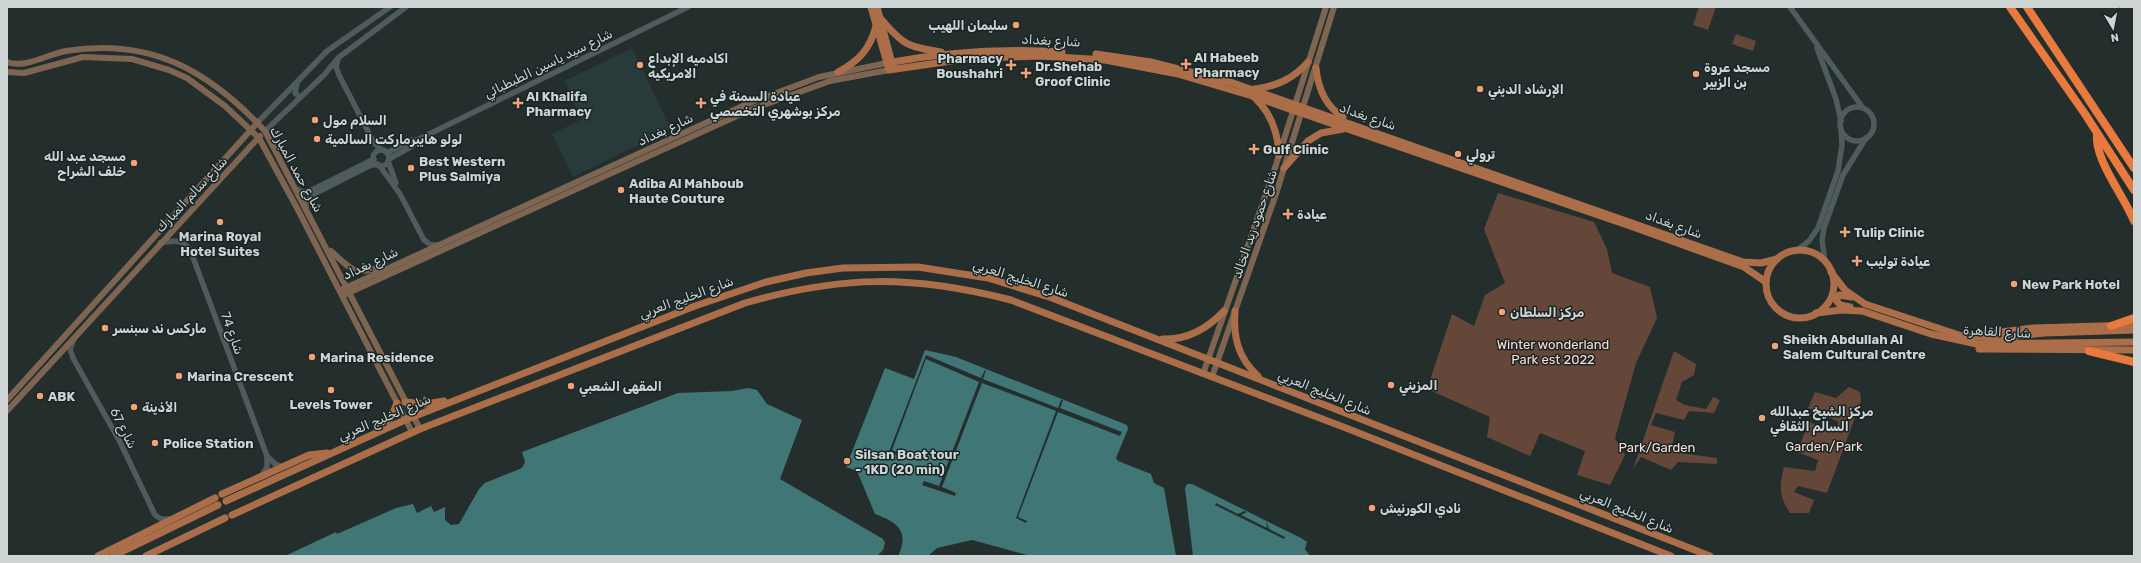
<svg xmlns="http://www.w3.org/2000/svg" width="2141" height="563" viewBox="0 0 2141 563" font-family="Rubik,'Noto Sans Arabic',sans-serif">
	<rect width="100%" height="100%" fill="#232e2d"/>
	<polygon fill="#283a3a" points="632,48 671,129 573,177 552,134 582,119 564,81"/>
	<g fill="#654739">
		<polygon points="1699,7 1716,7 1708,30 1693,25"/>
		<polygon points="1736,34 1756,41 1753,51 1732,44"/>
		<polygon points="1498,193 1594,222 1607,249 1612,273 1650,287 1657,318 1636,363 1615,438 1625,455 1610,485 1577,475 1585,451 1540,433 1530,456 1487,437 1490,417 1427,389 1452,314 1474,326 1485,295 1505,283 1484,229"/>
		<polygon points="1674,351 1696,364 1694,375 1682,382 1676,400 1685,405 1706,409 1713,397 1720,400 1714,413 1689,411 1684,420 1656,413 1651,425 1675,432 1672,446 1674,452 1717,458 1717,464 1678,462 1671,470 1641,457 1633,469"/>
		<path d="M1849,387L1860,392L1861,401L1827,493L1798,486L1794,492L1814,500L1809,513H1790C1779,496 1779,487 1784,467L1815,471L1818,460L1797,452L1809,422L1833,432L1839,422L1808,408L1815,392L1836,398Z"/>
	</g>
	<g fill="#407776">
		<path d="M925,350L956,357L1127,425L1128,429L1116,458L1118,461L1151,474L1154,483L1164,488L1176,556H1031L972,540L937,548L928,556H898C910,531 897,522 875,514L857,471L846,467L885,368L914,379Z"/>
		<polygon points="748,388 757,390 767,404 802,420 780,479 883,539 885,543 883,550 877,556 285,556 336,532 337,534 396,508 413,504 417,513 431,506 434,512 445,507 445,520 451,525 459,524 479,489 485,483 522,468 525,462 522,452 678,393 732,391"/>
		<polygon points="1187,484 1192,484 1301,538 1307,542 1305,549 1310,556 1193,556 1185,488"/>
	</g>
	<g fill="#232e2d">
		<polygon points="926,355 981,378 985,370 986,370 983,379 1058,408 1061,400 1063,400 1060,408 1122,432 1120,436 1058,412 1018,517 1027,521 1026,523 1016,518 1056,411 982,383 942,487 956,493 955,496 922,485 924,481 939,486 979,382 926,359 892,450 903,455 902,457 889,452"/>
		<polygon points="1216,503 1238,514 1244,511 1247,512 1241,515 1267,528 1266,521 1269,529 1285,537 1284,539 1215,505"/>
	</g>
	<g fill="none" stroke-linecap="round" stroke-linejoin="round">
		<g stroke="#505c5b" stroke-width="5.5">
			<polyline points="1790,7 1863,108"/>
			<polyline points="1817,48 1836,99 1841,121"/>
			<polyline points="338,59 336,67 339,75 374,143 382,150"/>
			<polyline points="297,84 295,93 300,97"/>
			<circle cx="1857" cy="124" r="17"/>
			<polyline points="258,122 327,51 390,7"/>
			<polyline points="265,131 324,75 338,58 406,7"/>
			<circle cx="381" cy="158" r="8"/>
			<polyline points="387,153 412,140 417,140 688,7"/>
			<polyline points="389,159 414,145 417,140"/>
			<polyline points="388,161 396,183"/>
			<polyline points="379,165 400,194 424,240 431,245 438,245"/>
			<polyline points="296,189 304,192 310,191 374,159"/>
			<polyline points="306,207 308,199 312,195 369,166 377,164"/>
			<path d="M160,243C174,240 184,239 191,252L267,456V467L262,475"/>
			<polyline points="1796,251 1809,241 1818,228 1838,171 1842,145 1841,128"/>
			<polyline points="1825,262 1822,240 1824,228 1843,175 1866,138"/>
			<polyline points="74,339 70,349 73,358 120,442 155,515 161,519 170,519"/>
			<polyline points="267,456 275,464 283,467"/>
		</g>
		<g stroke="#7e6552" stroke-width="6">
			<path d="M7,62C25,69 48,54 66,51C151,37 209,71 265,131L420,429"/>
			<polyline points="7,72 24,73 83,57 132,59 169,70 187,78 225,106 259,138 298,210 412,432"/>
			<path d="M331,251C352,270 354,277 383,266"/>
			<polyline points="343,289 747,104 819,77 887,63"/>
			<polyline points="346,294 750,110 830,81 889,70"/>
			<polyline points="1203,374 1274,171 1326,7"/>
			<polyline points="1212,377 1276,194 1334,7"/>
			<polyline points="7,400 258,122"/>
			<polyline points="7,411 260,136"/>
		</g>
		<g stroke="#ab6e49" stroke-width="7">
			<polyline points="871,7 889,70 972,58 1041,56 1105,60 1178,74 1252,96 1633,227 1744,267 1766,282"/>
			<polyline points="877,7 893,67"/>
			<path d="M881,19C903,45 908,47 941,52"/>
			<polyline points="1096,54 1151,62 1233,83 1743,262 1761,263 1777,259"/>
			<path d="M887,63C945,52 1003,48 1062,52"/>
			<path d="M1316,68C1318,88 1325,106 1343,117"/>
			<path d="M838,72C859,61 870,49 876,26"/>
			<path d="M1255,89C1277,86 1293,79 1308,62"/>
			<path d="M1255,98C1272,114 1278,133 1279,155"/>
			<polyline points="1284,168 1308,141 1321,133 1343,129"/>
			<circle cx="1800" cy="284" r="34"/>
			<polyline points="1831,272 1845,290 1865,304 1962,336 1996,338 2045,333 2134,330"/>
			<polyline points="1850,307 1840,305 1836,300 1839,295 1852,297"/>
			<path d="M1235,311C1233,337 1238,358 1258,376"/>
			<polyline points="1816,313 1841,310 1862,311 1931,334 1977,344 2134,342"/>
			<polyline points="1985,334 2033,328 2134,325"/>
			<path d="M1163,339C1188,340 1207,329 1224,311"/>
			<polyline points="1979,349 2134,350"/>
			<polyline points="405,402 426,404 444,401"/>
			<polyline points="377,428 391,418 397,403"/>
			<polyline points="222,494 309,455 327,453"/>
			<polyline points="226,501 405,420 695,306 766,282 806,273 843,268 918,267 988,278 1052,298 1710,556"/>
			<path d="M232,515L420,429L745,303C843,275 912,275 1011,300L1346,428L1671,556"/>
			<polyline points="98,556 215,498"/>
			<polyline points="113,556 218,505"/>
			<polyline points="146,556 225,518"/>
		</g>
		<g stroke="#e87a3d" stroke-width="8">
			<polyline points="2010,7 2085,114 2134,190"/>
			<polyline points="2027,7 2134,168"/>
			<path d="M2097,134C2094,159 2124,196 2134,221"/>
			<polyline points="2111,326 2134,318"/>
			<polyline points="2089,351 2134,362"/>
		</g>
	</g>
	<g fill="#f0a27a" stroke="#192424" stroke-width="1.5">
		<circle cx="1016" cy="25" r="4"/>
		<path d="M1184 58h4v4h4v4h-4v4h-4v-4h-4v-4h4z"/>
		<circle cx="640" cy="65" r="4"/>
		<path d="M1009 59h4v4h4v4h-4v4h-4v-4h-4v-4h4z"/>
		<path d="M1024 67h4v4h4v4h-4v4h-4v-4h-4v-4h4z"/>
		<circle cx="1696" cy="74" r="4"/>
		<circle cx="1480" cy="89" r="4"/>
		<path d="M516 97h4v4h4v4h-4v4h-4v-4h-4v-4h4z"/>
		<path d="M699 97h4v4h4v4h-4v4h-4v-4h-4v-4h4z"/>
		<circle cx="315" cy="120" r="4"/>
		<circle cx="317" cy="139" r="4"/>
		<path d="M1252 143h4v4h4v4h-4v4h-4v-4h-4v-4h4z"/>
		<circle cx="1458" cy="154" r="4"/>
		<circle cx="134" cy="163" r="4"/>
		<circle cx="411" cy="168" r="4"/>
		<circle cx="621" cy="190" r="4"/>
		<path d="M1286 208h4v4h4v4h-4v4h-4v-4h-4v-4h4z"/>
		<circle cx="220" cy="222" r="4"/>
		<path d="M1843 226h4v4h4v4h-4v4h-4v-4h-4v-4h4z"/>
		<path d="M1855 255h4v4h4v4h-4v4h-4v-4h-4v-4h4z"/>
		<circle cx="2014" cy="284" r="4"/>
		<circle cx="1502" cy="312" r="4"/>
		<circle cx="105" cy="328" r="4"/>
		<circle cx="1775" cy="346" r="4"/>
		<circle cx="312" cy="357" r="4"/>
		<circle cx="179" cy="376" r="4"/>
		<circle cx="1391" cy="385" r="4"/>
		<circle cx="571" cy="386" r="4"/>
		<circle cx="331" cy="390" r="4"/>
		<circle cx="40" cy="396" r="4"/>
		<circle cx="134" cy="407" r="4"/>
		<circle cx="1762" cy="418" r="4"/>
		<circle cx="155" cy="443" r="4"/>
		<circle cx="847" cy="461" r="4"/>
		<circle cx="1372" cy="508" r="4"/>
	</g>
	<g text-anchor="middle" stroke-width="3" stroke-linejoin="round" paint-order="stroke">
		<g font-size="13" font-weight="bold" fill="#cdd4d3" stroke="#192424" text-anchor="start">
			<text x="1008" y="30" text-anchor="end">سليمان اللهيب</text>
			<text x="1194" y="62">Al Habeeb<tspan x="1194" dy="15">Pharmacy</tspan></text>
			<text x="648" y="63">اكادميه الإبداع<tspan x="648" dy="15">الامريكيه</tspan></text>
			<text x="1003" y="63" text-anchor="end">Pharmacy<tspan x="1003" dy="15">Boushahri</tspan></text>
			<text x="1035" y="71">Dr.Shehab<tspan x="1035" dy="15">Groof Clinic</tspan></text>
			<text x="1704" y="72">مسجد عروة<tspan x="1704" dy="15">بن الزبير</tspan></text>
			<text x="1488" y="94">الإرشاد الديني</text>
			<text x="526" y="101">Al Khalifa<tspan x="526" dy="15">Pharmacy</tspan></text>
			<text x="710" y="101">عيادة السمنة في<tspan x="710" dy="15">مركز بوشهري التخصصي</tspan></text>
			<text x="323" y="125">السلام مول</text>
			<text x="325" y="144">لولو هايبرماركت السالمية</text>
			<text x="1263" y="154">Gulf Clinic</text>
			<text x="1466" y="159">ترولي</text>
			<text x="126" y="161" text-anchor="end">مسجد عبد الله<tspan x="126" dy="15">خلف الشراح</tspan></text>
			<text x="419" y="166">Best Western<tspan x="419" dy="15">Plus Salmiya</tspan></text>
			<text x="629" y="188">Adiba Al Mahboub<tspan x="629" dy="15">Haute Couture</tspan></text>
			<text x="1297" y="219">عيادة</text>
			<text x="1854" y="237">Tulip Clinic</text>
			<text x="220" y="241" text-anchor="middle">Marina Royal<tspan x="220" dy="15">Hotel Suites</tspan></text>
			<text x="1866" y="266">عيادة توليب</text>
			<text x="2022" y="289">New Park Hotel</text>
			<text x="1510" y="317">مركز السلطان</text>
			<text x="113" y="333">ماركس ند سبنسر</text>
			<text x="1783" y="344">Sheikh Abdullah Al<tspan x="1783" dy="15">Salem Cultural Centre</tspan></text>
			<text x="320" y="362">Marina Residence</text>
			<text x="187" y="381">Marina Crescent</text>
			<text x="1399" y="390">المزيني</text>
			<text x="579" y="391">المقهى الشعبي</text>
			<text x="48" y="401">ABK</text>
			<text x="331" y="409" text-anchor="middle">Levels Tower</text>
			<text x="142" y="412">الأذينة</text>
			<text x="1770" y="416">مركز الشيخ عبدالله<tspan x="1770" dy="15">السالم الثقافي</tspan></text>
			<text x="163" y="448">Police Station</text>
			<text x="855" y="459">Silsan Boat tour<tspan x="855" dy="15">- 1KD (20 min)</tspan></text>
			<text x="1380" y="513">نادي الكورنيش</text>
		</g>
		<g font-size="13" fill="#cdd4d3" stroke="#192424">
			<text transform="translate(1051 40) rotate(3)" y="5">شارع بغداد</text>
			<text transform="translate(548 63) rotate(-26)" y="5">شارع سيد ياسين الطبطبائي</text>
			<text transform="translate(1368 116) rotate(19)" y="5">شارع بغداد</text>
			<text transform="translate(665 129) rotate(-25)" y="5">شارع بغداد</text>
			<text transform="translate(297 169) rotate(61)" y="5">شارع حمد المبارك</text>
			<text transform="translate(191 194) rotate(-47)" y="5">شارع سالم المبارك</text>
			<text transform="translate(1254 224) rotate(-71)" y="5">شارع حمود زيد الخالد</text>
			<text transform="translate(1674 224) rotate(20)" y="5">شارع بغداد</text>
			<text transform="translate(370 263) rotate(-25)" y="5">شارع بغداد</text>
			<text transform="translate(1021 278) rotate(17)" y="5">شارع الخليج العربي</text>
			<text transform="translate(686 297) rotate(-20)" y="5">شارع الخليج العربي</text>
			<text transform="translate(1997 331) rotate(3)" y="5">شارع القاهرة</text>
			<text transform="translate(233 333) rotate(70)" y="5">شارع 74</text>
			<text transform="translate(1325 392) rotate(22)" y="5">شارع الخليج العربي</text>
			<text transform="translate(384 417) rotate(-23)" y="5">شارع الخليج العربي</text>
			<text transform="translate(124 428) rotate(63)" y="5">شارع 67</text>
			<text transform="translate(1627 510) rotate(22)" y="5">شارع الخليج العربي</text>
		</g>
		<g font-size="13" fill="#f8ddd0" stroke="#192424">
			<text x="1553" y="349">Winter wonderland<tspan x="1553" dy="15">Park est 2022</tspan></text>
			<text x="1824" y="451">Garden/Park</text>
			<text x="1657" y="452">Park/Garden</text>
		</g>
	</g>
	<rect width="2141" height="563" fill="none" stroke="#cdd4d3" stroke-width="16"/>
	<g transform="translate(2113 28) rotate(170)" stroke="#192424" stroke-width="3" paint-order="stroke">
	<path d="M0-3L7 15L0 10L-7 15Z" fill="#cdd4d3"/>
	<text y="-6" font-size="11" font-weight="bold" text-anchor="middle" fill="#cdd4d3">N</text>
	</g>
</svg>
